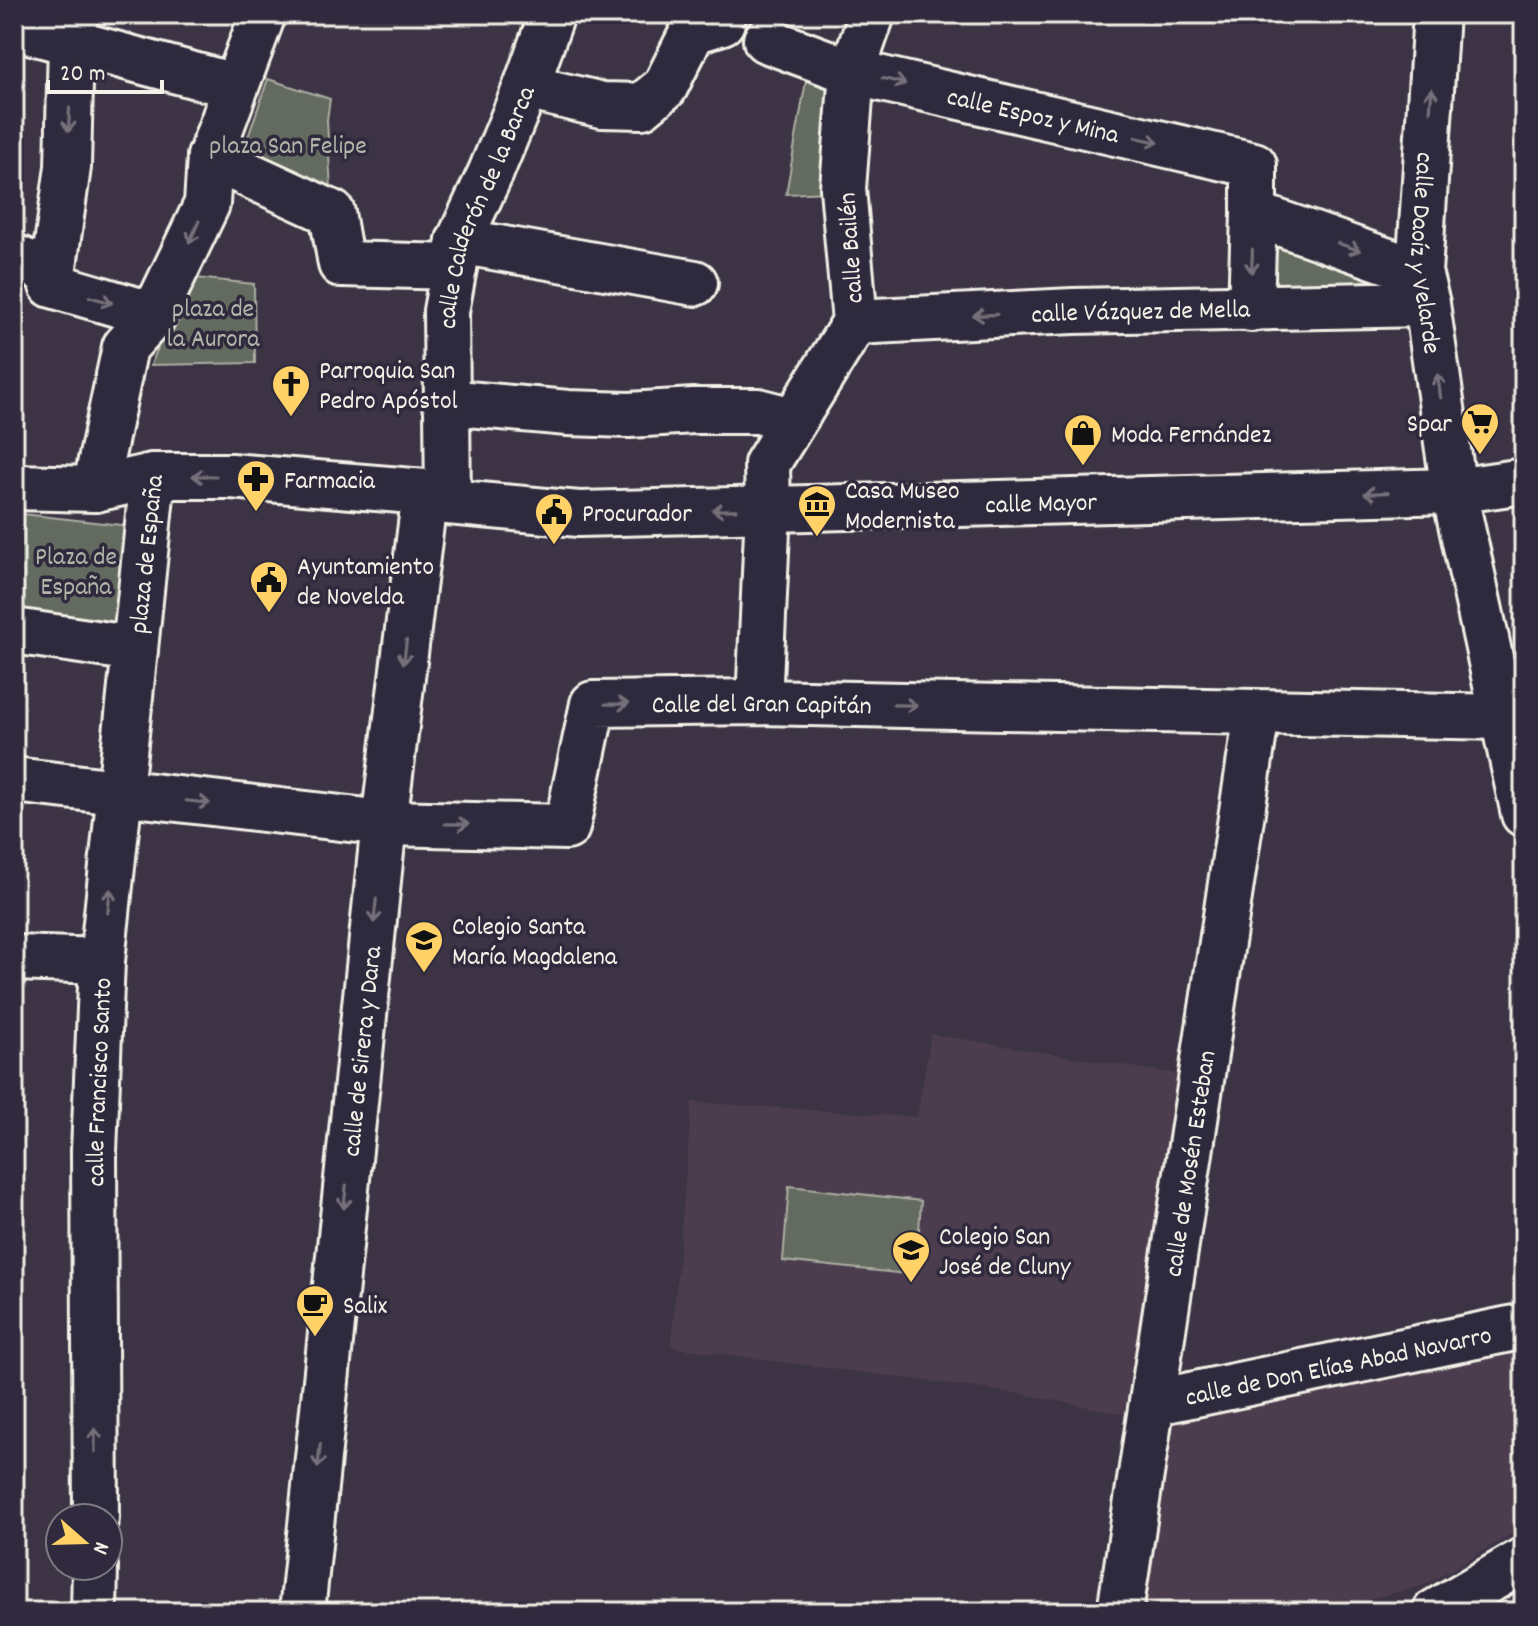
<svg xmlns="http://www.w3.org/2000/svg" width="1538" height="1626" viewBox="0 0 1538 1626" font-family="Dekko,sans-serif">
	<rect width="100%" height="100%" fill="#3c3345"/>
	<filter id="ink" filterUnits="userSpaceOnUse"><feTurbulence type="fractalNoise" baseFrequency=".0125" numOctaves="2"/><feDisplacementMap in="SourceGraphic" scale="16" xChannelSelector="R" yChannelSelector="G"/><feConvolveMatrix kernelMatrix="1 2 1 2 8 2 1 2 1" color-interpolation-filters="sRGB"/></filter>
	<g filter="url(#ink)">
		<g fill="#4c3e4e">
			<polygon points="931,1034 1176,1074 1157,1221 1124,1414 1022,1394 671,1347 692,1102 917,1117"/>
			<polygon points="1524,1333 1524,1527 1425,1585 1317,1612 1146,1612 1171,1409"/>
		</g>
		<g fill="#646b5e" stroke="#acaea3" stroke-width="2">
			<polygon points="809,64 843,79 830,192 786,194"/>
			<polygon points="268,79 330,99 327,120 332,207 238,166"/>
			<polygon points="1264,226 1402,270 1403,299 1263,302"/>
			<polygon points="186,277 254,284 255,363 151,365"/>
			<polygon points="14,513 138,527 127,627 14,611"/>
			<polygon points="789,1186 921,1201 916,1275 783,1261"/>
		</g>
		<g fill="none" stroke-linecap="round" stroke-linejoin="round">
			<defs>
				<g id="minor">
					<path id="s1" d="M1436,14L1419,272L1427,304L1454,491L1524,814"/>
					<polyline points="14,27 234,86"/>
					<path id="s2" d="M766,40L852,72L1254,165V214L1419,272"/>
					<polyline points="526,87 602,105 642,106 665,87 693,31 722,22"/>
					<polyline points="210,157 332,213 341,264 454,267"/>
					<polyline points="459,241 695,283"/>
					<polyline points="14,257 53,273 52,285 154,315"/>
					<polyline points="53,273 68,167 71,42 75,14"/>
					<polyline points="1251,309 1254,214"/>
					<path id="s3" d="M855,322L1073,311L1427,304"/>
					<polyline points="445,402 568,413 629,415 694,411 758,411 793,420"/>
					<path id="s4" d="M14,487L95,489L153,476H231L425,492L448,502L579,514L1454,491L1524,481"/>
					<polyline points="95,489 125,347 154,315 207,204 210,157 263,14"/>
					<path id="s5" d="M448,502L446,311L459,241L491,172L526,87L552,14"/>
					<path id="s6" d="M14,631L135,649L153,476"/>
					<polyline points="759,702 768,509 767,464 855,322 843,188 852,72 872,14"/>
					<path id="s7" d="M14,780L384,823L567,827L593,704L759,702L1503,717"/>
					<polyline points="14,958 102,961"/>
					<path id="s8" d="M1152,1403L1524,1326"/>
					<path id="s9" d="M96,1518L94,1151L102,961L135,649"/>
					<polyline points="94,1612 95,1566"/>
					<path id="s10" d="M302,1612L384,823L425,492"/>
					<path id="s11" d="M1120,1612L1257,713"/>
					<polyline points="1435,1612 1524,1560"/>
				</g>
			</defs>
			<use href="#minor" stroke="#f4f1e8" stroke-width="50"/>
			<use href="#minor" stroke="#2f2a3d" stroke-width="44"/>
		</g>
		<defs><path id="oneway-shaft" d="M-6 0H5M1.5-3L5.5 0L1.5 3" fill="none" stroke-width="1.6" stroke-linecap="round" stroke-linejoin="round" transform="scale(2)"/></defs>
		<g stroke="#747079">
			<use href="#oneway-shaft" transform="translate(894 81) rotate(13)"/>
			<use href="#oneway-shaft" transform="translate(1431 100) rotate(-86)"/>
			<use href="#oneway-shaft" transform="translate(69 120) rotate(92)"/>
			<use href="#oneway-shaft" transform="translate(1147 140) rotate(13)"/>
			<use href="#oneway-shaft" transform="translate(194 232) rotate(114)"/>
			<use href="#oneway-shaft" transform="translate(1349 247) rotate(19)"/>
			<use href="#oneway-shaft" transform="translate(1252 261) rotate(92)"/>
			<use href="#oneway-shaft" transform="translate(101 300) rotate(16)"/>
			<use href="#oneway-shaft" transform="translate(985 315) rotate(177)"/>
			<use href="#oneway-shaft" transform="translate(1439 386) rotate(-98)"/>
			<use href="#oneway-shaft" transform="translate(204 476) rotate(180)"/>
			<use href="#oneway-shaft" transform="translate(1376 493) rotate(178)"/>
			<use href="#oneway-shaft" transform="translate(724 510) rotate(179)"/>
			<use href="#oneway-shaft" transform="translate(405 652) rotate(97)"/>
			<use href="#oneway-shaft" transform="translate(617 704) rotate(-1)"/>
			<use href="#oneway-shaft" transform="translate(905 705) rotate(1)"/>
			<use href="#oneway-shaft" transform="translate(198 802) rotate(6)"/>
			<use href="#oneway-shaft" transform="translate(457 824) rotate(1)"/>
			<use href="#oneway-shaft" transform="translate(109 901) rotate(-84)"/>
			<use href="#oneway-shaft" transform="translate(375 911) rotate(96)"/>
			<use href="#oneway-shaft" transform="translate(345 1197) rotate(96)"/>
			<use href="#oneway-shaft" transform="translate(95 1440) rotate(-90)"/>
			<use href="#oneway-shaft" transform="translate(319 1456) rotate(96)"/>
		</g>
	</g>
	<defs>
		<symbol id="church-pin" viewBox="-11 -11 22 30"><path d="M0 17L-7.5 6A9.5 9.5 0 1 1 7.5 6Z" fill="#ffd166" stroke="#2f2a3d"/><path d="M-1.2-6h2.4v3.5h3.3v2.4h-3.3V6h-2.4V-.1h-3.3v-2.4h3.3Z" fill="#111"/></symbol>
		<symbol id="supermarket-pin" viewBox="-11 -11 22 30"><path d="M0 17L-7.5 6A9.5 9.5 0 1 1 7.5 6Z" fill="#ffd166" stroke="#2f2a3d"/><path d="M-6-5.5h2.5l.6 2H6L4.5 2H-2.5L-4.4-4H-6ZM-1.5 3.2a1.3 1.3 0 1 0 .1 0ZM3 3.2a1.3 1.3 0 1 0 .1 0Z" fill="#111"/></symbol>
		<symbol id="shop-pin" viewBox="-11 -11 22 30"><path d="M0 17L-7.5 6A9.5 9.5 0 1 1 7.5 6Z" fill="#ffd166" stroke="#2f2a3d"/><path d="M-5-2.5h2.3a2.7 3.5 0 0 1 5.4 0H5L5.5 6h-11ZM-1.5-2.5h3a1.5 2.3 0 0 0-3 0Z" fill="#111"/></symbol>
		<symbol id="pharmacy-pin" viewBox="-11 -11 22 30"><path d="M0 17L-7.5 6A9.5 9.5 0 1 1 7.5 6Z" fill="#ffd166" stroke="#2f2a3d"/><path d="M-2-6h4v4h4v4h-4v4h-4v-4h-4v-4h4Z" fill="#111"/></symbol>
		<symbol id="museum-pin" viewBox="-11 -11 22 30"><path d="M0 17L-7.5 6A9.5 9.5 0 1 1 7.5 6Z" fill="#ffd166" stroke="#2f2a3d"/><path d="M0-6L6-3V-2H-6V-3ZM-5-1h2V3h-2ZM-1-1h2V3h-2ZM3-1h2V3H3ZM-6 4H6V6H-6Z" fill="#111"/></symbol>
		<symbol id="civic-pin" viewBox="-11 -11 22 30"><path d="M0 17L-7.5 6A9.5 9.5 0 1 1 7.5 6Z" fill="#ffd166" stroke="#2f2a3d"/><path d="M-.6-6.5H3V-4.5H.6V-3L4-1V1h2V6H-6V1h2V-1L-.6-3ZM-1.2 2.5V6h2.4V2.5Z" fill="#111"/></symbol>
		<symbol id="school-pin" viewBox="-11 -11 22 30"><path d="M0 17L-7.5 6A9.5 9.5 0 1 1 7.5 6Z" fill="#ffd166" stroke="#2f2a3d"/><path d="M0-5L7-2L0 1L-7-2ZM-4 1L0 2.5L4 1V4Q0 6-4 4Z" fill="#111"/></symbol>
		<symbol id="cafe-pin" viewBox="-11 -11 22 30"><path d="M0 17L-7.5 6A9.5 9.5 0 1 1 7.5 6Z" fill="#ffd166" stroke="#2f2a3d"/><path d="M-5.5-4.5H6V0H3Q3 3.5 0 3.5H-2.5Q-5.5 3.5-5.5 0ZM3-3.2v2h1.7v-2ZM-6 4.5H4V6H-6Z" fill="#111"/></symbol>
	</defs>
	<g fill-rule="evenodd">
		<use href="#church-pin" x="269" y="362" width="44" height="60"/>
		<use href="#supermarket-pin" x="1458" y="400" width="44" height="60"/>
		<use href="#shop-pin" x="1061" y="411" width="44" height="60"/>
		<use href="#pharmacy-pin" x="234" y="457" width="44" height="60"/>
		<use href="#museum-pin" x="795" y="482" width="44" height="60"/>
		<use href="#civic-pin" x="532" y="490" width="44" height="60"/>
		<use href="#civic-pin" x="247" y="558" width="44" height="60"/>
		<use href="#school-pin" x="402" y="918" width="44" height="60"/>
		<use href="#school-pin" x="889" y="1228" width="44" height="60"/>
		<use href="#cafe-pin" x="293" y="1282" width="44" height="60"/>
	</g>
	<g text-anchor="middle" stroke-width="7" stroke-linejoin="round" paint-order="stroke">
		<g font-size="26" fill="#f4f1e8" stroke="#2f2a3d">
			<text dy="9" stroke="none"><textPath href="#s2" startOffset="278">calle Espoz y Mina</textPath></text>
			<text dy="9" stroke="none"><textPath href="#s5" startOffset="302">calle Calderón de la Barca</textPath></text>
			<text transform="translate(849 248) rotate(-94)" y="9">calle Bailén</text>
			<text dy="9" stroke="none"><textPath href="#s1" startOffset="240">calle Daoíz y Velarde</textPath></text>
			<text dy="9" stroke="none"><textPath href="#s3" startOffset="286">calle Vázquez de Mella</textPath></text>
			<text dy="9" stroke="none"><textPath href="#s4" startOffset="1032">calle Mayor</textPath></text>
			<text dy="9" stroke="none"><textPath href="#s6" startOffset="218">plaza de España</textPath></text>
			<text dy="9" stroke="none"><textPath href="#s7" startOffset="850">Calle del Gran Capitán</textPath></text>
			<text dy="9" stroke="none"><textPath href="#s10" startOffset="564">calle de Sirera y Dara</textPath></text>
			<text dy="9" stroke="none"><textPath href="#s9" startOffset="436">calle Francisco Santo</textPath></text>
			<text dy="9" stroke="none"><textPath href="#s11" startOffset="454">calle de Mosén Esteban</textPath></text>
			<text dy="9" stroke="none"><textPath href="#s8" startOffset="190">calle de Don Elías Abad Navarro</textPath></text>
		</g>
		<g font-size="26" fill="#b3b5aa" stroke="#2f2a3d">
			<text x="288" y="153">plaza San Felipe</text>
			<text x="213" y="316">plaza de<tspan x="213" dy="30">la Aurora</tspan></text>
			<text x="76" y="564">Plaza de<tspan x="76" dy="30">España</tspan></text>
		</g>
		<g font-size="26" fill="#f4f1e8" stroke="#2f2a3d" text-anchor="start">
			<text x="319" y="378">Parroquia San<tspan x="319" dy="30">Pedro Apóstol</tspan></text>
			<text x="1452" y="431" text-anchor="end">Spar</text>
			<text x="1111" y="442">Moda Fernández</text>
			<text x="284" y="488">Farmacia</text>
			<text x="845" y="498">Casa Museo<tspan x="845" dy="30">Modernista</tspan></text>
			<text x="582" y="521">Procurador</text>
			<text x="297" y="574">Ayuntamiento<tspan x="297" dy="30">de Novelda</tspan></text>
			<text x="452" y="934">Colegio Santa<tspan x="452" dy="30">María Magdalena</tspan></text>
			<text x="939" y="1244">Colegio San<tspan x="939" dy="30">José de Cluny</tspan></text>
			<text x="343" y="1313">Salix</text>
		</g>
	</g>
	<rect width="1538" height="1626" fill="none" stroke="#2f2a3d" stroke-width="48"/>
	<rect x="24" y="24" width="1490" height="1578" fill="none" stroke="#f4f1e8" stroke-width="3" filter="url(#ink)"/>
	<g transform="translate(84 1542) rotate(110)"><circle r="38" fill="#2f2a3d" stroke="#7e7a81" stroke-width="2"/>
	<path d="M0-6L14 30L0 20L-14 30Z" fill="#ffd166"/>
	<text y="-12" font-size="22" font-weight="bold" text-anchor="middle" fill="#f4f1e8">N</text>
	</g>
	<path d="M48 80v12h114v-12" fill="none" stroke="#f4f1e8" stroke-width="4"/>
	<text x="60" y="80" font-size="24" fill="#f4f1e8" stroke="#2f2a3d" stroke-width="6" paint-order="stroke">20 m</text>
</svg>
